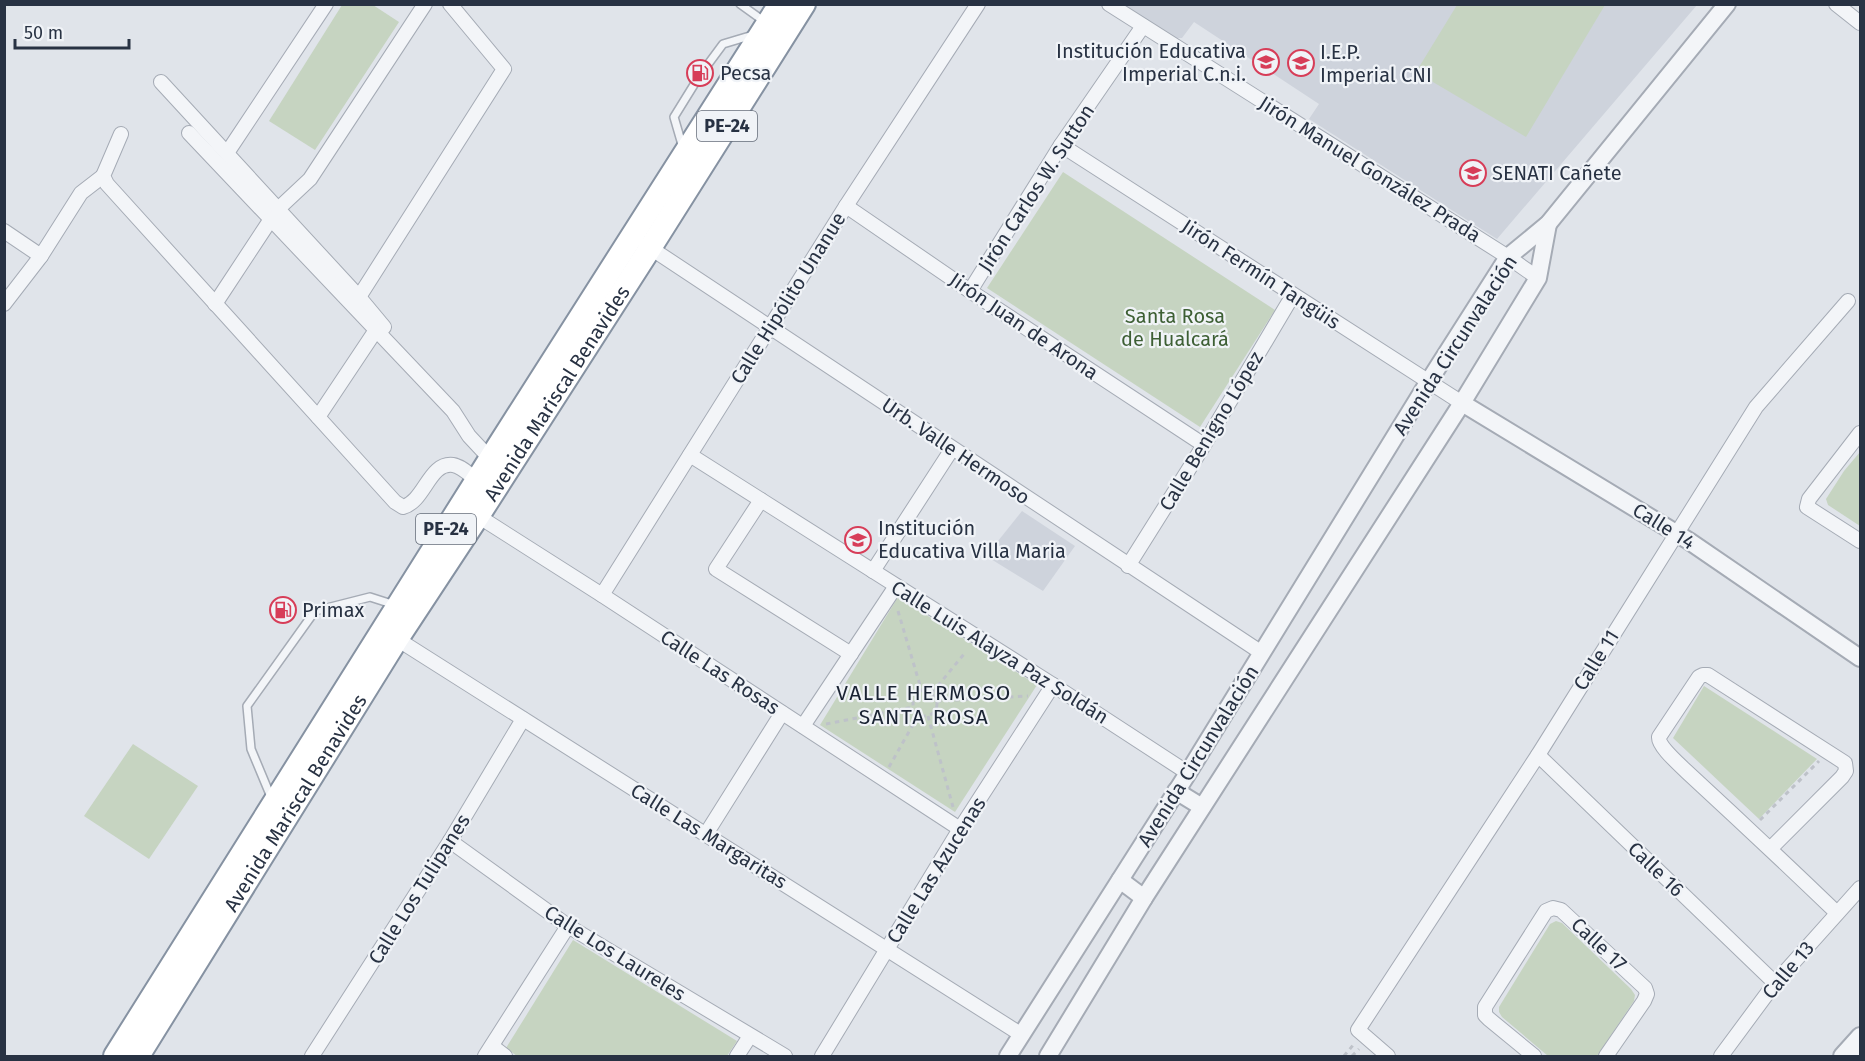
<svg xmlns="http://www.w3.org/2000/svg" width="1865" height="1061" viewBox="0 0 1865 1061" font-family="'Fira Sans',sans-serif">
	<rect width="100%" height="100%" fill="#e0e4ea"/>
	<g fill="#ced3dc">
		<polygon points="1124,5 1697,5 1497,239 1309,119 1319,104 1194,22 1182,38 1176,38"/>
		<polygon points="1022,511 1075,546 1043,591 986,556"/>
	</g>
	<g fill="#c6d4c1">
		<polygon points="342,5 373,5 399,22 315,150 269,121"/>
		<polygon points="1457,5 1605,5 1526,137 1416,72"/>
		<polygon points="1063,172 1275,310 1200,427 987,288"/>
		<polygon points="1860,452 1860,526 1828,505 1826,499 1844,471"/>
		<polygon points="898,597 1037,685 955,812 820,725"/>
		<polygon points="1704,686 1817,759 1759,819 1673,738"/>
		<polygon points="133,744 198,786 149,859 84,816"/>
		<polygon points="1556,921 1562,923 1631,989 1635,995 1634,1001 1597,1056 1548,1056 1502,1017 1499,1012 1499,1007 1550,924"/>
		<polygon points="573,940 737,1041 727,1056 517,1056 506,1048"/>
	</g>
	<g fill="none" stroke-linecap="round" stroke-linejoin="round">
		<defs>
			<g id="service">
				<polyline points="740,4 765,22"/>
				<polyline points="706,67 723,44 753,35"/>
				<polyline points="683,148 674,117 700,75"/>
				<polyline points="271,797 251,749 247,706 315,611 370,597 395,605"/>
			</g>
			<g id="minor">
				<polyline points="1109,4 1508,257 1538,278"/>
				<polyline points="1836,4 1860,23"/>
				<polyline points="161,82 359,297 384,327"/>
				<polyline points="189,133 453,411 469,436 483,451 492,456"/>
				<path d="M121,134L103,176L107,184L395,502L403,507C425,501 429,462 453,465C461,466 470,475 477,480"/>
				<polyline points="1061,145 1462,403"/>
				<polyline points="227,153 326,4"/>
				<polyline points="846,206 970,291 1204,445"/>
				<polyline points="278,209 310,179 425,4"/>
				<polyline points="4,231 41,256"/>
				<polyline points="646,245 1262,653"/>
				<polyline points="970,291 1061,145 1143,26"/>
				<polyline points="359,297 504,69 450,4"/>
				<polyline points="4,304 41,256 81,193 103,176"/>
				<polyline points="215,304 271,219"/>
				<polyline points="318,417 376,330"/>
				<polyline points="1860,433 1809,499 1807,507 1860,541"/>
				<polyline points="690,455 1053,685 1188,773"/>
				<polyline points="761,500 716,569 851,654"/>
				<polyline points="478,516 602,595 960,829"/>
				<polyline points="1128,566 1204,445 1293,295"/>
				<polyline points="873,571 952,449"/>
				<polyline points="602,595 846,206 978,4"/>
				<polyline points="397,639 1022,1035"/>
				<polyline points="803,726 896,586"/>
				<polyline points="1538,755 1775,983"/>
				<polyline points="706,834 782,713"/>
				<polyline points="450,841 568,926 785,1056"/>
				<path d="M1770,849L1842,777L1846,771L1845,763L1708,675H1703L1699,677L1659,737C1658,746 1679,764 1686,771C1737,818 1787,865 1837,913"/>
				<polyline points="492,1046 505,1056"/>
				<polyline points="1850,1047 1859,1056"/>
				<polyline points="312,1056 450,841 523,719"/>
				<polyline points="485,1056 568,926"/>
				<polyline points="737,1056 750,1036"/>
				<polyline points="822,1056 960,829 1053,685"/>
				<polyline points="1388,1056 1358,1030 1538,755 1756,407 1848,301"/>
				<polyline points="1534,1056 1489,1019 1485,1015 1485,1007 1546,911 1553,908 1561,910 1645,988 1647,994 1644,1001 1606,1056"/>
				<polyline points="1721,1056 1775,983 1860,888"/>
			</g>
			<g id="tertiary">
				<polyline points="1462,403 1689,541 1860,658"/>
				<polyline points="1176,791 1202,807"/>
				<polyline points="1120,880 1144,898"/>
				<polyline points="1008,1056 1188,773 1429,381 1508,257 1548,224 1727,4"/>
				<polyline points="1048,1056 1144,898 1462,403 1538,278 1548,224"/>
				<polyline points="1842,1056 1860,1036"/>
			</g>
			<g id="trunk">
				<polyline points="115,1056 492,456 780,4"/>
				<path id="s1" d="M138,1056L397,639L478,516L650,248L804,4"/>
			</g>
		</defs>
		<use href="#service" stroke="#a5abb5" stroke-width="10"/>
		<use href="#minor" stroke="#a5abb5" stroke-width="16"/>
		<use href="#tertiary" stroke="#a5abb5" stroke-width="20"/>
		<use href="#trunk" stroke="#8692a2" stroke-width="26"/>
		<g stroke="#bec2c9" stroke-width="3" stroke-dasharray="4.5 4.5" stroke-linecap="butt">
			<polyline points="898,611 922,692"/>
			<circle cx="925" cy="704" r="12"/>
			<polyline points="932,693 964,654"/>
			<polyline points="937,701 1028,696"/>
			<polyline points="928,716 953,807"/>
			<polyline points="826,724 913,707"/>
			<polyline points="889,767 919,714"/>
			<polyline points="1760,820 1819,761"/>
			<polyline points="1344,1056 1354,1044"/>
			<polyline points="1352,1056 1359,1049"/>
		</g>
		<use href="#service" stroke="#f3f5f8" stroke-width="7"/>
		<use href="#minor" stroke="#f3f5f8" stroke-width="14"/>
		<use href="#tertiary" stroke="#f3f5f8" stroke-width="16"/>
		<use href="#trunk" stroke="#fff" stroke-width="22"/>
	</g>
	<defs>
		<symbol id="school-ring" viewBox="-11 -11 22 22"><circle r="9.5" fill="#f0f3f7" stroke="#d73d58" stroke-width="1.5"/><path d="M0-5L7-2L0 1L-7-2ZM-4 1L0 2.5L4 1V4Q0 6-4 4Z" fill="#d73d58"/></symbol>
		<symbol id="fuel-ring" viewBox="-11 -11 22 22"><circle r="9.5" fill="#f0f3f7" stroke="#d73d58" stroke-width="1.5"/><path d="M-5.5-6h7V0h2V4h1.3V-2.5L3-4.5l.8-.8L6-3V5H2.5V1h-1V6h-7ZM-4.2-4.7v3.2H.2V-4.7Z" fill="#d73d58"/></symbol>
		<symbol id="university-ring" viewBox="-11 -11 22 22"><circle r="9.5" fill="#f0f3f7" stroke="#d73d58" stroke-width="1.5"/><path d="M0-5L7-2L0 1L-7-2ZM-4 1L0 2.5L4 1V4Q0 6-4 4Z" fill="#d73d58"/></symbol>
	</defs>
	<g fill-rule="evenodd">
		<use href="#school-ring" x="1251" y="47" width="30" height="30"/>
		<use href="#school-ring" x="1286" y="48" width="30" height="30"/>
		<use href="#fuel-ring" x="685" y="58" width="30" height="30"/>
		<use href="#university-ring" x="1458" y="158" width="30" height="30"/>
		<use href="#school-ring" x="843" y="525" width="30" height="30"/>
		<use href="#fuel-ring" x="268" y="595" width="30" height="30"/>
	</g>
	<g text-anchor="middle" stroke-width="4.5" stroke-linejoin="round" paint-order="stroke">
		<g fill="#f0f3f7" stroke="#646c79" stroke-width="1.5">
			<rect x="697" y="111" width="60" height="30" rx="4.5"/>
			<rect x="416" y="514" width="60" height="30" rx="4.5"/>
		</g>
		<g font-size="18" font-weight="bold" fill="#283243">
			<text x="727" y="132">PE-24</text>
			<text x="446" y="535">PE-24</text>
		</g>
		<g font-size="20" fill="#283243" stroke="#f0f3f7" text-anchor="start">
			<text x="1246" y="58" text-anchor="end">Institución Educativa<tspan x="1246" dy="23">Imperial C.n.i.</tspan></text>
			<text x="1320" y="59">I.E.P.<tspan x="1320" dy="23">Imperial CNI</tspan></text>
			<text x="720" y="80">Pecsa</text>
			<text x="1492" y="180">SENATI Cañete</text>
			<text x="878" y="535">Institución<tspan x="878" dy="23">Educativa Villa Maria</tspan></text>
			<text x="302" y="617">Primax</text>
		</g>
		<g font-size="20" fill="#283243" stroke="#f0f3f7">
			<text transform="translate(1370 169) rotate(32)" y="7">Jirón Manuel González Prada</text>
			<text transform="translate(1036 188) rotate(-57)" y="7">Jirón Carlos W. Sutton</text>
			<text transform="translate(1261 274) rotate(33)" y="7">Jirón Fermín Tangüis</text>
			<text transform="translate(788 298) rotate(-58)" y="7">Calle Hipólito Unanue</text>
			<text transform="translate(1024 326) rotate(34)" y="7">Jirón Juan de Arona</text>
			<text transform="translate(1455 345) rotate(-57)" y="7">Avenida Circunvalación</text>
			<text dy="7" stroke="none"><textPath href="#s1" startOffset="784">Avenida Mariscal Benavides</textPath></text>
			<text transform="translate(1211 431) rotate(-59)" y="7">Calle Benigno López</text>
			<text transform="translate(956 451) rotate(34)" y="7">Urb. Valle Hermoso</text>
			<text transform="translate(1664 526) rotate(32)" y="7">Calle 14</text>
			<text transform="translate(1000 652) rotate(32)" y="7">Calle Luis Alayza Paz Soldán</text>
			<text transform="translate(1596 660) rotate(-58)" y="7">Calle 11</text>
			<text transform="translate(720 672) rotate(33)" y="7">Calle Las Rosas</text>
			<text transform="translate(1198 756) rotate(-58)" y="7">Avenida Circunvalación</text>
			<text dy="7" stroke="none"><textPath href="#s1" startOffset="298">Avenida Mariscal Benavides</textPath></text>
			<text transform="translate(709 836) rotate(32)" y="7">Calle Las Margaritas</text>
			<text transform="translate(1656 869) rotate(44)" y="7">Calle 16</text>
			<text transform="translate(936 870) rotate(-58)" y="7">Calle Las Azucenas</text>
			<text transform="translate(419 889) rotate(-58)" y="7">Calle Los Tulipanes</text>
			<text transform="translate(1599 944) rotate(43)" y="7">Calle 17</text>
			<text transform="translate(615 953) rotate(32)" y="7">Calle Los Laureles</text>
			<text transform="translate(1788 970) rotate(-50)" y="7">Calle 13</text>
		</g>
		<g font-size="20" fill="#3d5f34" stroke="#f0f3f7">
			<text x="1175" y="323">Santa Rosa<tspan x="1175" dy="23">de Hualcará</tspan></text>
		</g>
		<g font-size="21" letter-spacing="1.5" fill="#1a2333" stroke="#f0f3f7">
			<text x="924" y="700">VALLE HERMOSO<tspan x="924" dy="24">SANTA ROSA</tspan></text>
		</g>
	</g>
	<rect width="1865" height="1061" fill="none" stroke="#283243" stroke-width="12"/>
	<path d="M15 39v9h114v-9" fill="none" stroke="#283243" stroke-width="3"/>
	<text x="24" y="39" font-size="18" fill="#283243" stroke="#f0f3f7" stroke-width="4.5" paint-order="stroke">50 m</text>
</svg>
